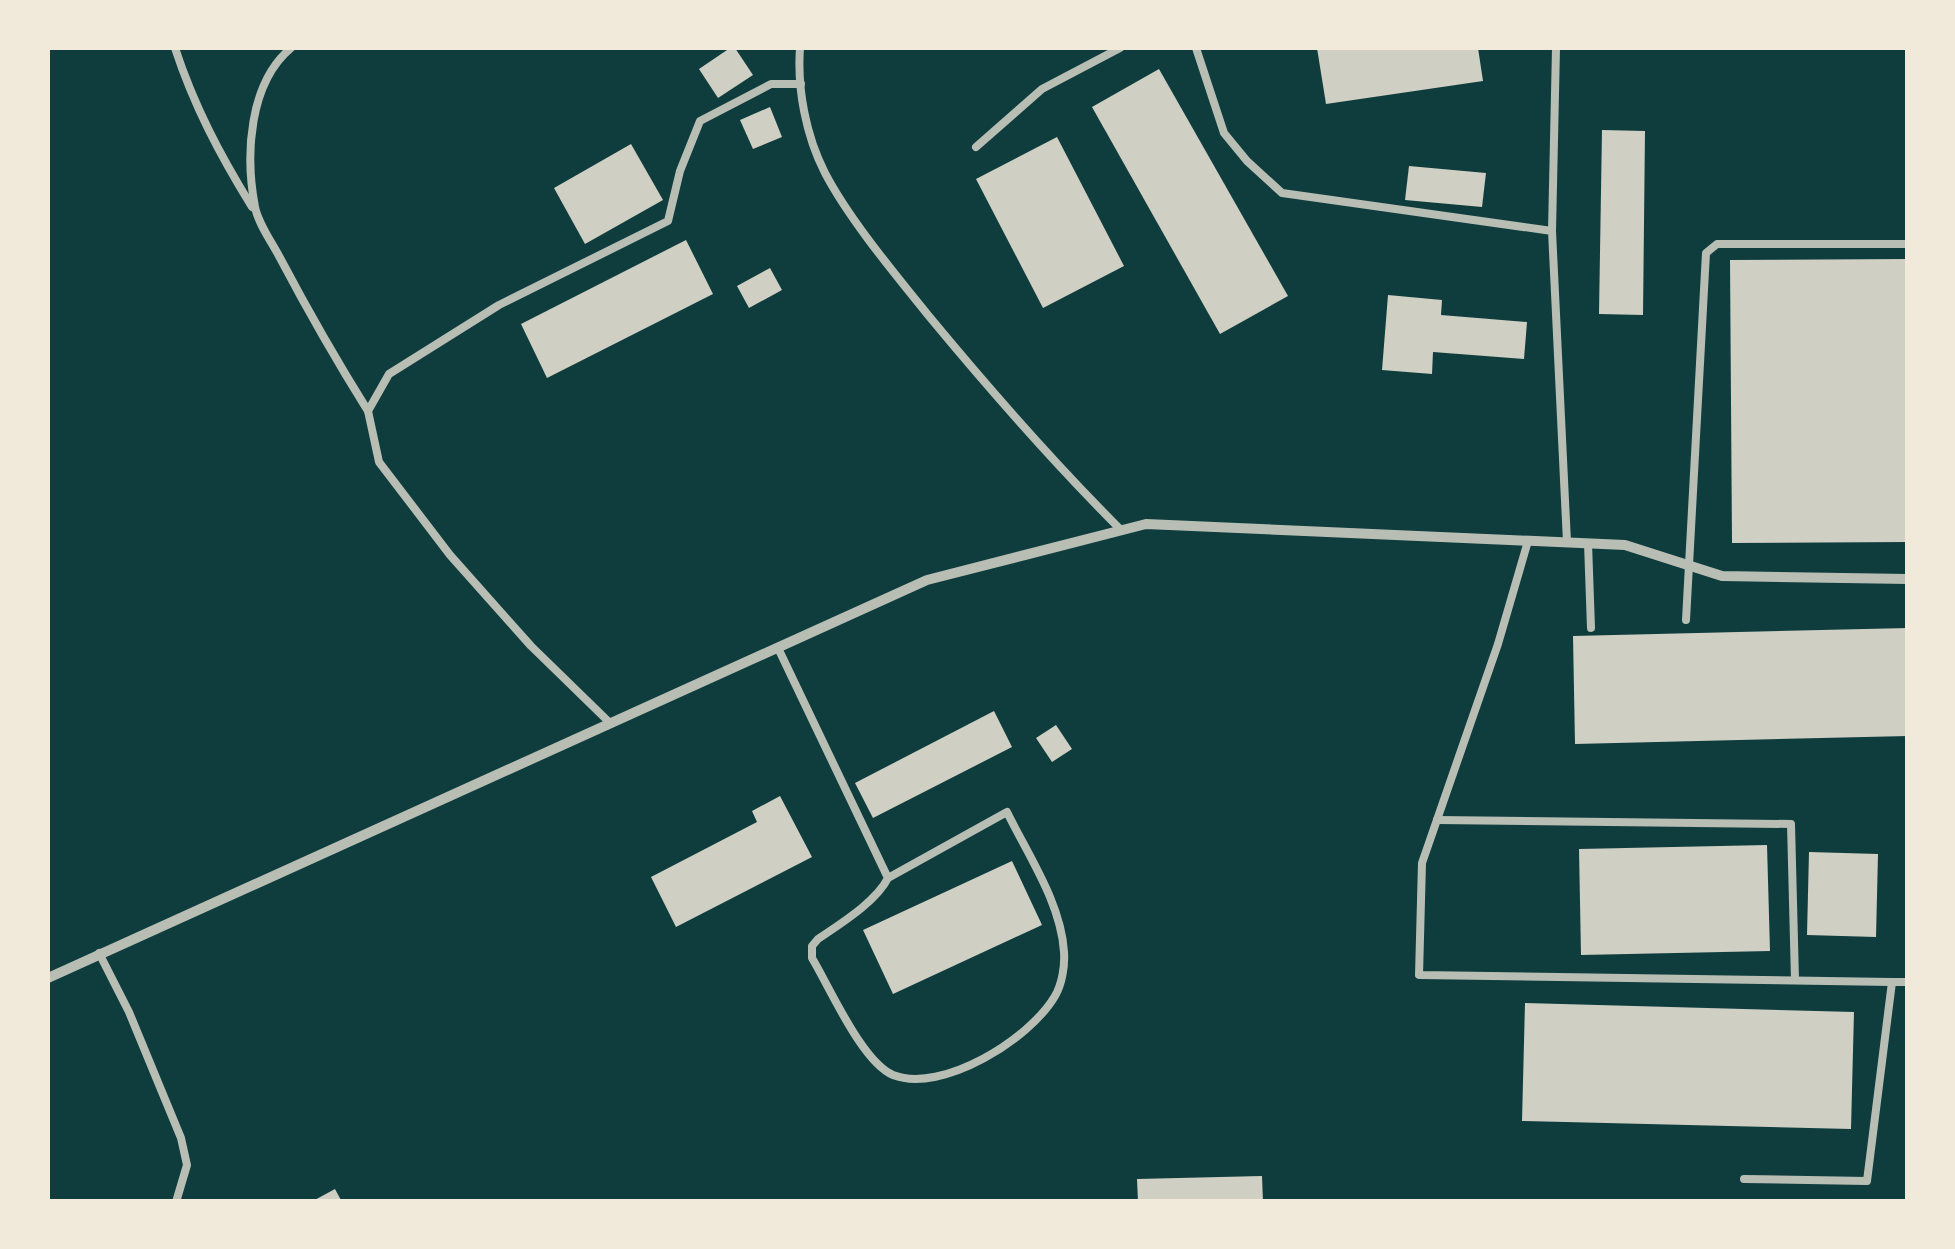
<svg xmlns="http://www.w3.org/2000/svg" width="1955" height="1249" viewBox="0 0 1955 1249" font-family="Mulish,sans-serif">
	<rect width="100%" height="100%" fill="#0f3d3e"/>
	<g fill="#cfcfc3">
		<polygon points="730,48 735,48 753,75 718,98 699,69"/>
		<polygon points="1317,48 1478,48 1483,81 1326,104"/>
		<polygon points="1159,69 1288,296 1220,334 1092,107"/>
		<polygon points="770,107 782,137 753,149 740,120"/>
		<polygon points="1602,130 1645,131 1643,315 1599,314"/>
		<polygon points="1057,137 1124,266 1043,308 976,179"/>
		<polygon points="631,144 663,200 585,244 554,188"/>
		<polygon points="1409,166 1486,173 1482,207 1405,200"/>
		<polygon points="686,240 713,294 547,378 521,324"/>
		<polygon points="1908,259 1908,542 1732,543 1730,260"/>
		<polygon points="770,268 782,290 749,308 737,286"/>
		<polygon points="1388,295 1442,300 1441,315 1527,322 1524,359 1433,352 1432,374 1382,370"/>
		<polygon points="1908,628 1908,736 1575,744 1573,636"/>
		<polygon points="994,711 1012,747 873,818 855,783"/>
		<polygon points="1056,725 1072,749 1052,762 1036,738"/>
		<polygon points="780,796 812,857 676,927 651,877 757,822 752,811"/>
		<polygon points="1767,845 1770,951 1581,955 1579,849"/>
		<polygon points="1809,852 1878,854 1876,937 1807,935"/>
		<polygon points="1012,861 1042,925 893,994 863,930"/>
		<polygon points="1525,1003 1854,1012 1851,1129 1522,1121"/>
		<polygon points="1262,1176 1263,1202 1138,1202 1137,1179"/>
		<polygon points="335,1189 342,1202 311,1202"/>
	</g>
	<g fill="none" stroke-linecap="round" stroke-linejoin="round">
		<g stroke="#b8beb3" stroke-width="8">
			<path d="M175,48C194,106 220,155 252,207"/>
			<path d="M291,48C249,83 245,155 255,207C258,223 271,241 279,256C307,309 336,360 368,411"/>
			<path d="M800,48C797,89 806,136 825,173C849,219 895,274 928,315C990,390 1053,462 1121,530"/>
			<polyline points="1196,48 1224,133 1247,161 1282,193 1552,231 1567,542"/>
			<polyline points="976,147 1042,89 1120,48"/>
			<polyline points="1552,231 1556,48"/>
			<polyline points="1528,541 1498,644 1422,863 1419,975 1892,982"/>
			<polyline points="1588,543 1591,628"/>
			<polyline points="1686,620 1706,253 1717,244 1908,244"/>
			<path d="M778,648L888,878C876,902 840,924 818,939L812,946V958C830,988 862,1062 893,1075C942,1094 1030,1039 1055,996C1062,984 1065,966 1064,952C1061,903 1028,855 1007,812L888,878"/>
			<polyline points="610,723 531,646 450,555 379,462 368,411 389,374 499,305 668,221 680,171 700,121 771,84 801,84"/>
			<polyline points="1437,820 1791,824 1795,980"/>
			<polyline points="99,953 129,1012 181,1138 187,1165 176,1202"/>
			<polyline points="1744,1179 1867,1181 1892,982 1908,982"/>
		</g>
		<polyline stroke="#b8beb3" stroke-width="10" points="48,978 927,580 1146,524 1625,545 1722,576 1908,579"/>
	</g>
	<rect width="1955" height="1249" fill="none" stroke="#f1e9da" stroke-width="100"/>
</svg>
